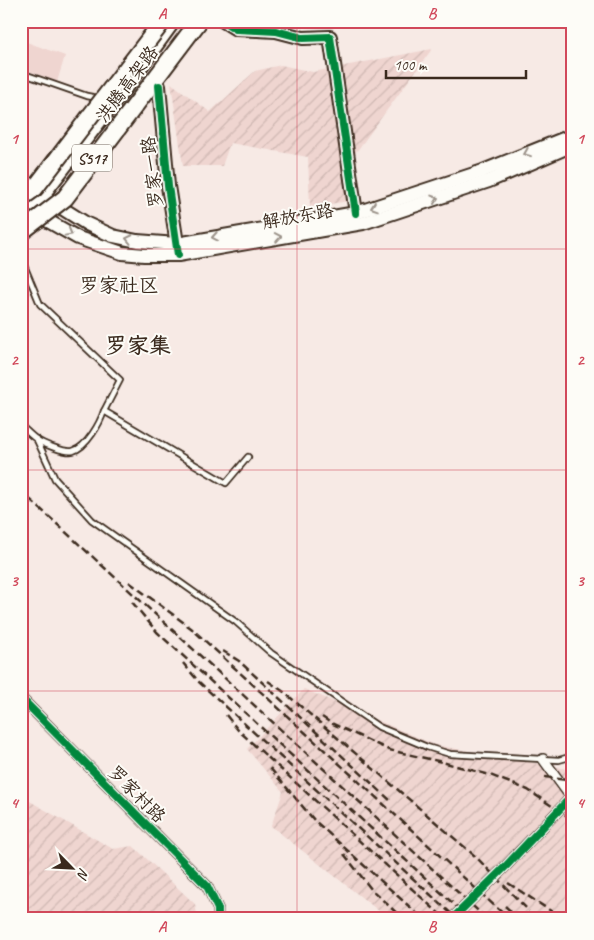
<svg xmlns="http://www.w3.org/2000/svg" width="594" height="940" viewBox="0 0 594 940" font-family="Caveat,'LXGW WenKai TC',sans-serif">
	<defs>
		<pattern id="industrial-furrows" width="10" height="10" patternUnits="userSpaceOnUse" patternTransform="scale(1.25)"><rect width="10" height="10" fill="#efd5d0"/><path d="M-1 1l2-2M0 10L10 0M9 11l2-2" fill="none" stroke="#ceb7b2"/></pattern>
	</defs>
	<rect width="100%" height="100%" fill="#f7eae5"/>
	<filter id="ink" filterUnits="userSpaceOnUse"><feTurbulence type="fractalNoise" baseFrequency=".02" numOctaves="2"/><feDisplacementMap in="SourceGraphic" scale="10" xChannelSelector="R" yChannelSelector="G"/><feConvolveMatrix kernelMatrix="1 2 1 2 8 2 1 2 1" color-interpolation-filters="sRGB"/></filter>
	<g filter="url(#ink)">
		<polygon fill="#efd5d0" points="21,40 65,56 57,82 21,68"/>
		<g fill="url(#industrial-furrows)">
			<polygon points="432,49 351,159 356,200 310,207 308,157 230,143 222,166 183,166 171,83 210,112 255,71 281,65 313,72"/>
			<polygon points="304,689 435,745 573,770 573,919 389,919 271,826 283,792 247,749"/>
			<polygon points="21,796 113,849 133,846 195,904 198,919 21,919"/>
		</g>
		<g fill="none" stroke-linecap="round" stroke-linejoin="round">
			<defs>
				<g id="lane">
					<polyline points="21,73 87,96 98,98"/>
					<polyline points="21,258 40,304 120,380 104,411 226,483 248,457"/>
					<path d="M21,426C26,430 31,436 36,439C42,444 66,453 73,451C87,447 100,423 104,411"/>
					<polyline points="37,440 55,479 92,520 236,622 271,653 379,727 427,747 450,754 559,760 573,756"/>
				</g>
				<g id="street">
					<polyline points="21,698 207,886 218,909 218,919"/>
					<polyline points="543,759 573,800"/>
					<polyline points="452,919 506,866 571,797"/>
				</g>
				<g id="secondary">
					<polyline points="223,21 236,29 276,31 303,38 330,37 356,213"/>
					<polyline points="159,86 168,186 178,250"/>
					<polyline points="49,200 87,224 113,236 137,241 177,244 356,213 483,171 573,135"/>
					<polyline points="34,213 78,238 122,253 144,255 178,255 363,223 489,181 573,145"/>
				</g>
				<polyline id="primary" points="21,212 41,196 125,87 173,21"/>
			</defs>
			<use href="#lane" stroke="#3b2a1e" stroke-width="8"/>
			<use href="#street" stroke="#3b2a1e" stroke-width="12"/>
			<use href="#secondary" stroke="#3b2a1e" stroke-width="16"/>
			<use href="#primary" stroke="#3b2a1e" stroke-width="18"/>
			<use href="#lane" stroke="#fdfcf7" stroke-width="4.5"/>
			<use href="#street" stroke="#fdfcf7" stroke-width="9"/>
			<use href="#secondary" stroke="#fdfcf7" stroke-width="12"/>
			<use href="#primary" stroke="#fdfcf7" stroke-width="14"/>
			<g stroke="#3b2a1e" stroke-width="2.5" stroke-dasharray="8 4" stroke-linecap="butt">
				<polyline points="21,491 487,919"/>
				<polyline points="129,582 191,628 509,919"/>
				<polyline points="132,602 157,632 470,919"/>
				<polyline points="223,651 239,661 391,801"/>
				<polyline points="183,663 199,682 457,919"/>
				<polyline points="268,681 284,692 475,856 529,911"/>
				<polyline points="226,715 238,730 445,919"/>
				<polyline points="322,717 331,723 389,750 438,761 490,775 528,790 573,820"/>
				<polyline points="270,768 314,820 423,919"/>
				<polyline points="545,777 573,781"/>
				<polyline points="344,854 371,889 403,919"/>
				<polyline points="508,883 563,919"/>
				<polyline points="505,906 519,919"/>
			</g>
			<defs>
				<g id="highway-bridge">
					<polyline points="21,198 35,188 163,21"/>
					<polyline points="21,232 65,198 199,21"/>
				</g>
			</defs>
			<use href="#highway-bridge" stroke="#3b2a1e" stroke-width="20" stroke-linecap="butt"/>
			<use href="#highway-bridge" stroke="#fdfcf7" stroke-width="16"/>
			<defs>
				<g id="cycleway">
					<polyline points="223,21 236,29 276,31 303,38 330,37 356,213"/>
					<polyline points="159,86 168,186 178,255"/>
					<polyline points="21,698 207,886 218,909 218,919"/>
					<polyline points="452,919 506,866 571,797 573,800"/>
				</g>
			</defs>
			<use href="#cycleway" stroke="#fdfcf7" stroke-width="11"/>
			<use href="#cycleway" stroke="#00873e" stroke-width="8"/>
		</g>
		<defs><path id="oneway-chevron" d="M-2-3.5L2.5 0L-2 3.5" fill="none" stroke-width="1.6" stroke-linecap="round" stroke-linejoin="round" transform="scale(1.25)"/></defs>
		<g stroke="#9c938a">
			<use href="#oneway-chevron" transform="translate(527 153) rotate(158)"/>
			<use href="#oneway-chevron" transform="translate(435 199) rotate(-18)"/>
			<use href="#oneway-chevron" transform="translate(374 207) rotate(161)"/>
			<use href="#oneway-chevron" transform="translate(69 233) rotate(29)"/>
			<use href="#oneway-chevron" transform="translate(215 237) rotate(170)"/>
			<use href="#oneway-chevron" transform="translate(278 237) rotate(-10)"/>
			<use href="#oneway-chevron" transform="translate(129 239) rotate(-168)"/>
		</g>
	</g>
	<path fill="none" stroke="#d1495b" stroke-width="1" stroke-opacity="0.55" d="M297,21V919M21,249H573M21,470H573M21,691H573"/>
	<g text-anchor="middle" stroke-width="4" stroke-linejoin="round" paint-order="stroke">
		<rect fill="#fdfcf7" stroke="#75695f" stroke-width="1" x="72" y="144.5" width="40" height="27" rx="4"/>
		<g font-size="16" font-weight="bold" fill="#3b2a1e">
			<text x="92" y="164">S517</text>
		</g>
		<g font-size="18" fill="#3b2a1e" stroke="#fdfcf7">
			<text transform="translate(127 84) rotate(-53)" y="6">洪腾高架路</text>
			<text transform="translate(152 172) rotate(-97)" y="6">罗家一路</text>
			<text transform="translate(298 216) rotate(-10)" y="6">解放东路</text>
			<text transform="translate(137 794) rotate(45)" y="6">罗家村路</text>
		</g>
		<g font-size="20" fill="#3b2a1e" stroke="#fdfcf7">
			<text x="119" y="292">罗家社区</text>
		</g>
		<g font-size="22" font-weight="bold" fill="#3b2a1e" stroke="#fdfcf7">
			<text x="138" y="353">罗家集</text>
		</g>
	</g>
	<rect width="594" height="940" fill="none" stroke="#fdfcf7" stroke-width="55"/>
	<g transform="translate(72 868) rotate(114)" stroke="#fdfcf7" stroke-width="4" paint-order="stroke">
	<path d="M0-4L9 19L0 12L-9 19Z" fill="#3b2a1e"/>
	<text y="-8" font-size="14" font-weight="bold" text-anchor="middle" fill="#3b2a1e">N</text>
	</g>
	<path d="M386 70v8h140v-8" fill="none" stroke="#3b2a1e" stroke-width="2.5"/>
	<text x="394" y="70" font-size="15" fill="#3b2a1e" stroke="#fdfcf7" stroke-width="4" paint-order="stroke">100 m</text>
	<rect x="28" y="28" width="538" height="884" fill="none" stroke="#d1495b" stroke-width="2"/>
	<g font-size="16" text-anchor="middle" font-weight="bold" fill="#d1495b">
		<text x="162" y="19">A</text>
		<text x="432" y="19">B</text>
		<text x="14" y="144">1</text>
		<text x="580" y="144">1</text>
		<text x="14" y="365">2</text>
		<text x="580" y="365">2</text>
		<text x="14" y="586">3</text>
		<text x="580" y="586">3</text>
		<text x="14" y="808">4</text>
		<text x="580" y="808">4</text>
		<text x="162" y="932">A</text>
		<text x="432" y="932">B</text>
	</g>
</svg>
